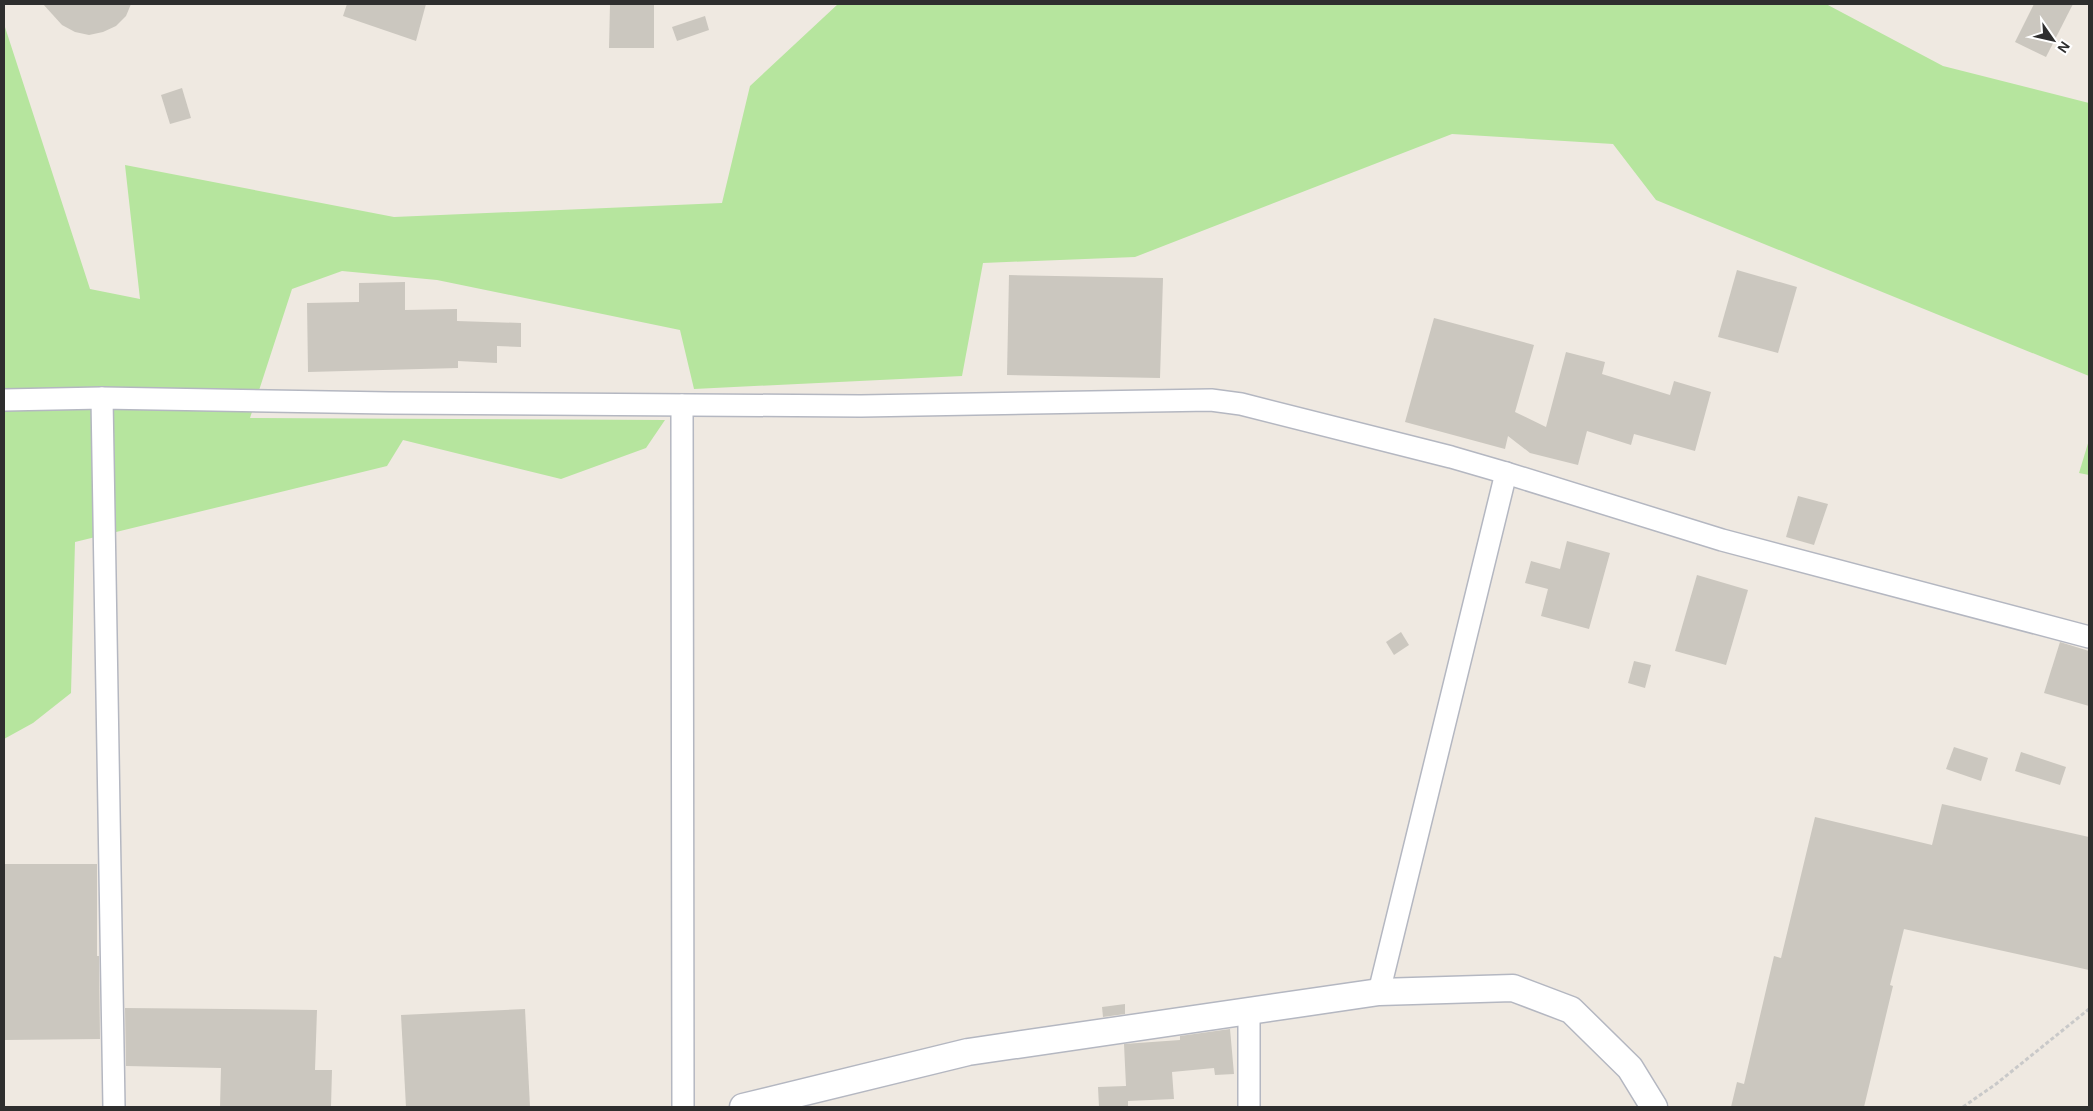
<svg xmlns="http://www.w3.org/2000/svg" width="2093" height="1111" viewBox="0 0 2093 1111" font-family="Helvetica,sans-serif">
	<rect width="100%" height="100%" fill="#efe9e1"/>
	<g fill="#b6e59e">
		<polygon points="838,4 1826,4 1943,66 2089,103 2089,376 1656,200 1613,144 1452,134 1135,257 983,263 962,376 694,389 680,330 437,280 342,271 292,289 250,418 665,420 646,448 561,479 403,440 387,466 75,542 71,693 33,723 4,739 4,24 90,289 140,299 125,165 394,217 722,203 750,86"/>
		<polygon points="2089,440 2089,475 2079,473"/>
	</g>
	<g fill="#cbc7bf">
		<polygon points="43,4 131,4 126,16 116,26 103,32 89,35 75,32 62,25"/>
		<polygon points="347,4 426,4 416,41 343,16"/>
		<polygon points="610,4 654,4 654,48 609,48"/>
		<polygon points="2034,4 2073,4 2046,57 2015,42"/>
		<polygon points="705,16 709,30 677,41 672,27"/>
		<polygon points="182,88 191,118 170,124 161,95"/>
		<polygon points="1737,270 1797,287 1778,353 1718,337"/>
		<polygon points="1009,275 1163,278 1160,378 1007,375"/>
		<polygon points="405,282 405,310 457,309 457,321 521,323 521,347 497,346 497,363 458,361 458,368 308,372 307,303 359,302 359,283"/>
		<polygon points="1434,318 1534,345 1515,412 1546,427 1566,352 1605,362 1602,374 1670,395 1674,381 1711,392 1695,451 1634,434 1631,445 1587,431 1578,465 1530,453 1508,436 1505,449 1405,422"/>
		<polygon points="1798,496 1828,504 1814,545 1786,537"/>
		<polygon points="1567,541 1610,553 1589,629 1541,616 1548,589 1525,583 1531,561 1560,569"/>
		<polygon points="1697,575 1748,590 1726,665 1675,651"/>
		<polygon points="1401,632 1409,645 1394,655 1386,642"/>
		<polygon points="2060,642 2089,651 2089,706 2044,693"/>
		<polygon points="1634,661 1651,665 1645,688 1628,683"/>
		<polygon points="1954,747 1988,758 1981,781 1946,769"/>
		<polygon points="2021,752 2066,767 2060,785 2015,771"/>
		<polygon points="1942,804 2089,837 2089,970 1904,929 1890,985 1893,986 1864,1107 1731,1107 1737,1082 1744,1084 1774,956 1781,958 1815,817 1932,845"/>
		<polygon points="4,864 97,864 97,956 99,956 100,1039 4,1040"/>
		<polygon points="1125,1004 1125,1014 1103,1017 1102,1007"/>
		<polygon points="125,1008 317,1010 315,1070 332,1070 331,1107 220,1107 221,1068 126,1066"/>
		<polygon points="525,1009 530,1107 406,1107 401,1015"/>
		<polygon points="1230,1029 1234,1074 1215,1075 1214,1068 1172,1072 1174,1099 1128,1101 1128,1107 1099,1107 1098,1087 1126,1086 1124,1044 1180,1040 1180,1036"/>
	</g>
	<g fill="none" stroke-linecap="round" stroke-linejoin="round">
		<defs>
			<g id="minor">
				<polyline points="102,398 114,1107"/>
				<polyline points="4,400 102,398 389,403 861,406 1211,400 1241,404 1451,457 1506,473 1722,540 2089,637"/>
				<polyline points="682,405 683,1107"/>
				<polyline points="1379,992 1506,473"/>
				<polyline points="1249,1107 1249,1012"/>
			</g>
			<polyline id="tertiary" points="743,1107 968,1052 1379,992 1513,988 1571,1010 1630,1068 1654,1107"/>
		</defs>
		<use href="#minor" stroke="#b4b7c1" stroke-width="24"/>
		<use href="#tertiary" stroke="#b4b7c1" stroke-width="29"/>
		<polyline stroke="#c9c9c9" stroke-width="3" stroke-dasharray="4 2.5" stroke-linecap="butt" points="1963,1107 1996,1084 2089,1009"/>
		<use href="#minor" stroke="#fff" stroke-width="21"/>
		<use href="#tertiary" stroke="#fff" stroke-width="26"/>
	</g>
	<rect width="2093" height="1111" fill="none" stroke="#2e2e2e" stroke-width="10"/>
	<g transform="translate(2053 40) rotate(124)" stroke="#ffffff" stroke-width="4" paint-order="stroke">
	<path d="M0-4L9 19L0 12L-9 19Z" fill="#2e2e2e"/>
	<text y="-8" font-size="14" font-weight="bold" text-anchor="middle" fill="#2e2e2e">N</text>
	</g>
</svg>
